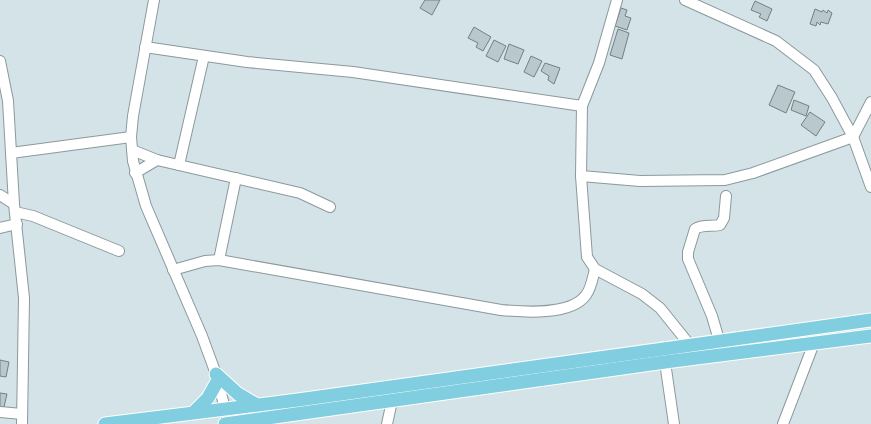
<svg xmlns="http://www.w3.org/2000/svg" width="871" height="424" viewBox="0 0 871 424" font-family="'Times New Roman',serif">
	<rect width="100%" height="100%" fill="#d4e3e7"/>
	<g fill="#b9c8cc" stroke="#738084">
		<polygon points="425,0 440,0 432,15 420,8"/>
		<polygon points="755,1 772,9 767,21 759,17 761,14 751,10"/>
		<polygon points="621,8 627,10 625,16 631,18 627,30 615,26"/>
		<polygon points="815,9 822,12 823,10 827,13 828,10 832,13 828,24 821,22 820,25 817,22 816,26 810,24"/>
		<polygon points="474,27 491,37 483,51 476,47 478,43 468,38"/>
		<polygon points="618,29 629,33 622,59 610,55"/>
		<polygon points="494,40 506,46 498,62 486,56"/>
		<polygon points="509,44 524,50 518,64 504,59"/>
		<polygon points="531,56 542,61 534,77 524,72"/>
		<polygon points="545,63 560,68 554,84 548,80 549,76 541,71"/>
		<polygon points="778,85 795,92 786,113 769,105"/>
		<polygon points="794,100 809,106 806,116 791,110"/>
		<polygon points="810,112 825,122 816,136 801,125"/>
		<polygon points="0,360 9,362 6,377 0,376"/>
		<polygon points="0,393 7,394 4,407 0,407"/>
	</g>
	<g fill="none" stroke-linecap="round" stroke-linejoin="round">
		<defs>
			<g id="minor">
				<polyline points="154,0 133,116 131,137 133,161 146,206 202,336 216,374 229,424"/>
				<polyline points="617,0 599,63 582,106 581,176 587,257 595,269 642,294 660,308 689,344"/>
				<polyline points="685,0 776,41 814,70 832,98 853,137 871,187"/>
				<polyline points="145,47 247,62 353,72 582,106"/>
				<polyline points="0,61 8,101 14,204 24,298 22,424"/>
				<polyline points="132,150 157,160"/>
				<polyline points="11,153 131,137"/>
				<polyline points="179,165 204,56"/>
				<polyline points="135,173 157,160 300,193 330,207"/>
				<polyline points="581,176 640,181 725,180 753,173 853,137 871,102"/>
				<polyline points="0,195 14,204"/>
				<polyline points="15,212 33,216 119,251"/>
				<polyline points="0,228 17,224"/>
				<polyline points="219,260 236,178"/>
				<path d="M173,270L205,261L219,260L501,310C523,312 571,316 586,295C591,289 593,277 595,269"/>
				<path d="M719,340L712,316L688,259V252L695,229C703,224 711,227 720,225L724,218L726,196"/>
				<polyline points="665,362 674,424"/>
				<polyline points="0,412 22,414"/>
				<polyline points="387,424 392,401"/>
				<polyline points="783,424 814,343"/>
			</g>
			<g id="major">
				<polyline points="216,374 238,394 257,405"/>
				<polyline points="194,412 208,398 218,380"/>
				<polyline points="105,424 298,400 871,320"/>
				<polyline points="225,424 665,362 871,336"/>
			</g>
		</defs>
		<use href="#minor" stroke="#8b999d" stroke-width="12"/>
		<use href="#major" stroke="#fff" stroke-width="15"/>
		<use href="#minor" stroke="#fff" stroke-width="10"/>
		<use href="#major" stroke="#80cee0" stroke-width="13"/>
	</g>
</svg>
